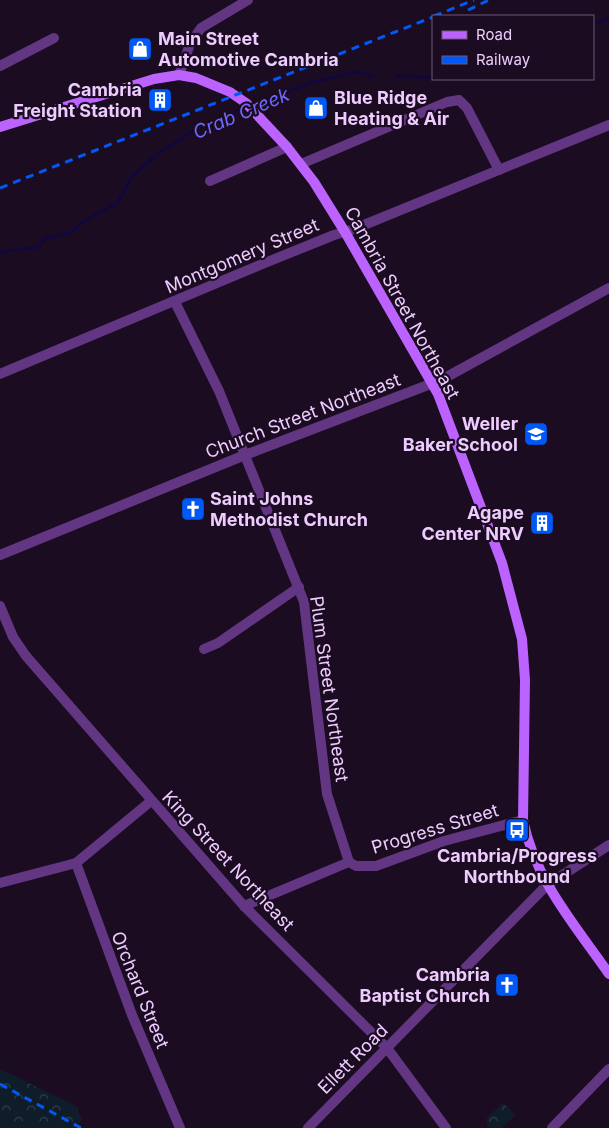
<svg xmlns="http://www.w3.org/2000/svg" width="609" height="1128" viewBox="0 0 609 1128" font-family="Inter,sans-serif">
	<defs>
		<pattern id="forest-crowns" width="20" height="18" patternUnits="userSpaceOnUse" patternTransform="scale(1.25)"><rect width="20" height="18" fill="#0f1d2b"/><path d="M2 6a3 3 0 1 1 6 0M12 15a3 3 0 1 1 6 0" fill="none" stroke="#323d4b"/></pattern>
	</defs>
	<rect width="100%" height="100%" fill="#1b0c21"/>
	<g fill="url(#forest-crowns)">
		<polygon points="0,1069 76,1106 82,1120 75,1128 0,1128"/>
		<polygon points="503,1103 515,1115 502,1128 490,1128 487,1125 487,1118"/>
	</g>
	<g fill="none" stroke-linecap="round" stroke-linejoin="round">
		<g stroke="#11073f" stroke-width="3">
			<polyline points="593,25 609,18"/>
			<polyline points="397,76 433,77"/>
			<polyline points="0,252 39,247 44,239 72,232 83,222 117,203 132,177 156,155 202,125 313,82 356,72 372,76"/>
		</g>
		<g stroke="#623682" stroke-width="10">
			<polyline points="0,66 54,38"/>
			<polyline points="301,164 447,102 459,100 467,108 499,170"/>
			<polyline points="210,181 287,147"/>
			<polyline points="175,302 219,391 304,602 327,794 349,862"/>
			<polyline points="0,374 260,265 334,235 354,229 609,125"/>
			<polyline points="0,555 245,455 441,380 609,288"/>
			<polyline points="0,606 13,637 26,656 244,906 387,1048 446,1128"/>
			<polyline points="204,649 218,643 299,587"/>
			<polyline points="76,863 132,1015 180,1128"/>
			<polyline points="0,883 76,863 151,801"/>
			<polyline points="547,885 609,845"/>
			<polyline points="244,906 349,862 356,866 376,866 444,841 523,820"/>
			<polyline points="552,1128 609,1069"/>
		</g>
		<g stroke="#623682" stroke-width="10">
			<polyline points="179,75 190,44 201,28 248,0"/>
			<polyline points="308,1128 547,885"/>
		</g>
		<path stroke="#bc63ff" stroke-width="10" d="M0,127L154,79L179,75L196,78L230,92L246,103L287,147L314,182L345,232L438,394L502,563L522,639L525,680L523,820C535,880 575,925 609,974"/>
		<g stroke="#0058f7" stroke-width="3" stroke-dasharray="8 6" stroke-linecap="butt">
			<polyline points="468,10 489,0"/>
			<polyline points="434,16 474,0"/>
			<polyline points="0,188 433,17"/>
			<polyline points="0,1084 81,1128"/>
		</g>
	</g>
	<defs>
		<symbol id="shop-square" viewBox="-11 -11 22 22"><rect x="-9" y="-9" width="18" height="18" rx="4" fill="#0058f7" stroke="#1b0c21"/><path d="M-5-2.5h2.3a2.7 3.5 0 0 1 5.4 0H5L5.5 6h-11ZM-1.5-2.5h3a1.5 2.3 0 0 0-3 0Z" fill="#fff"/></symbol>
		<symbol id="building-square" viewBox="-11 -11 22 22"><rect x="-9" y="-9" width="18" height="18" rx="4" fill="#0058f7" stroke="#1b0c21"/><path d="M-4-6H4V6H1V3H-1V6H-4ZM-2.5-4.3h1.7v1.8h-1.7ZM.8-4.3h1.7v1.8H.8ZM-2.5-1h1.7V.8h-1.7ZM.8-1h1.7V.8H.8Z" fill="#fff"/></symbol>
		<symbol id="school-square" viewBox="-11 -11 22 22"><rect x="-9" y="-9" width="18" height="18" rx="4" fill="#0058f7" stroke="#1b0c21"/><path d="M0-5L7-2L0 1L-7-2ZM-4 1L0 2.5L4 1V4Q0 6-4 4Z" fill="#fff"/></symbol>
		<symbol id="church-square" viewBox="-11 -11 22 22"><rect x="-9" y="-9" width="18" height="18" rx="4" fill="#0058f7" stroke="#1b0c21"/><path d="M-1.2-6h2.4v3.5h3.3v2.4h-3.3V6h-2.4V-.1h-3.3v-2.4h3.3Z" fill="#fff"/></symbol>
		<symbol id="bus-square" viewBox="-11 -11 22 22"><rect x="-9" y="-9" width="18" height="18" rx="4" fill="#0058f7" stroke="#1b0c21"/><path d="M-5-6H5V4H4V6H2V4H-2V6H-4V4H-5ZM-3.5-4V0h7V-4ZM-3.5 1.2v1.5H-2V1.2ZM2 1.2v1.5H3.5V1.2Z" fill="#fff"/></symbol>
	</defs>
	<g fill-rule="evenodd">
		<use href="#shop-square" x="126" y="35" width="28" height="28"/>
		<use href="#building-square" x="146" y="86" width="28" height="28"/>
		<use href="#shop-square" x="302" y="94" width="28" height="28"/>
		<use href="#school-square" x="522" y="420" width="28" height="28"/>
		<use href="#church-square" x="179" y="495" width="28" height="28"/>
		<use href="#building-square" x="528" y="509" width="28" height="28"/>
		<use href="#bus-square" x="503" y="816" width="28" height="28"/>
		<use href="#church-square" x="493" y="971" width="28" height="28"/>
	</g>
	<g text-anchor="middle" stroke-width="4.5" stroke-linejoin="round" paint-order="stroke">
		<g font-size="18" font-weight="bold" fill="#ecf" stroke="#1b0c21" text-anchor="end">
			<text x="158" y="45" text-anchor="start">Main Street<tspan x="158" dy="21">Automotive Cambria</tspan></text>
			<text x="142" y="96">Cambria<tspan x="142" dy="21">Freight Station</tspan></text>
			<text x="334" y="104" text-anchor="start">Blue Ridge<tspan x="334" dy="21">Heating &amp; Air</tspan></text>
			<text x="518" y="430">Weller<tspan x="518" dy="21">Baker School</tspan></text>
			<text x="210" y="505" text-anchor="start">Saint Johns<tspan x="210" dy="21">Methodist Church</tspan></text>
			<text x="524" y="519">Agape<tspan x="524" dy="21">Center NRV</tspan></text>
			<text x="517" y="862" text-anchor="middle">Cambria/Progress<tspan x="517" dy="21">Northbound</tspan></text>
			<text x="490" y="981">Cambria<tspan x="490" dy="21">Baptist Church</tspan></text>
		</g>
		<g font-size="18" fill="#ecf" stroke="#1b0c21">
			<text transform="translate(242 256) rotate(-23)" y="6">Montgomery Street</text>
			<text transform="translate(402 303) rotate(61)" y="6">Cambria Street Northeast</text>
			<text transform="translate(303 416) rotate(-21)" y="6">Church Street Northeast</text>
			<text transform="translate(329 689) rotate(82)" y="6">Plum Street Northeast</text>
			<text transform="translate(435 829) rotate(-17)" y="6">Progress Street</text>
			<text transform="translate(228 861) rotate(47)" y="6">King Street Northeast</text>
			<text transform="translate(140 990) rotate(68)" y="6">Orchard Street</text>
			<text transform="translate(353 1059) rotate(-45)" y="6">Ellett Road</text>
		</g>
		<g font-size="19" font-style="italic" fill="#6c6aff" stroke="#1b0c21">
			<text transform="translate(241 113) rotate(-23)" y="7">Crab Creek</text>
		</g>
	</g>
	<rect x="432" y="15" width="162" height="65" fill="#1b0c21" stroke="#6f597a"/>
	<rect x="442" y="31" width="25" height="8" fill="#bc63ff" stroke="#6f597a"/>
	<text x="476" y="40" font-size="15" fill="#eeccff">Road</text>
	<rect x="442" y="56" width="25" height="8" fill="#0058f7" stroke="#6f597a"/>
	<text x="476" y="65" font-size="15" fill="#eeccff">Railway</text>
</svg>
